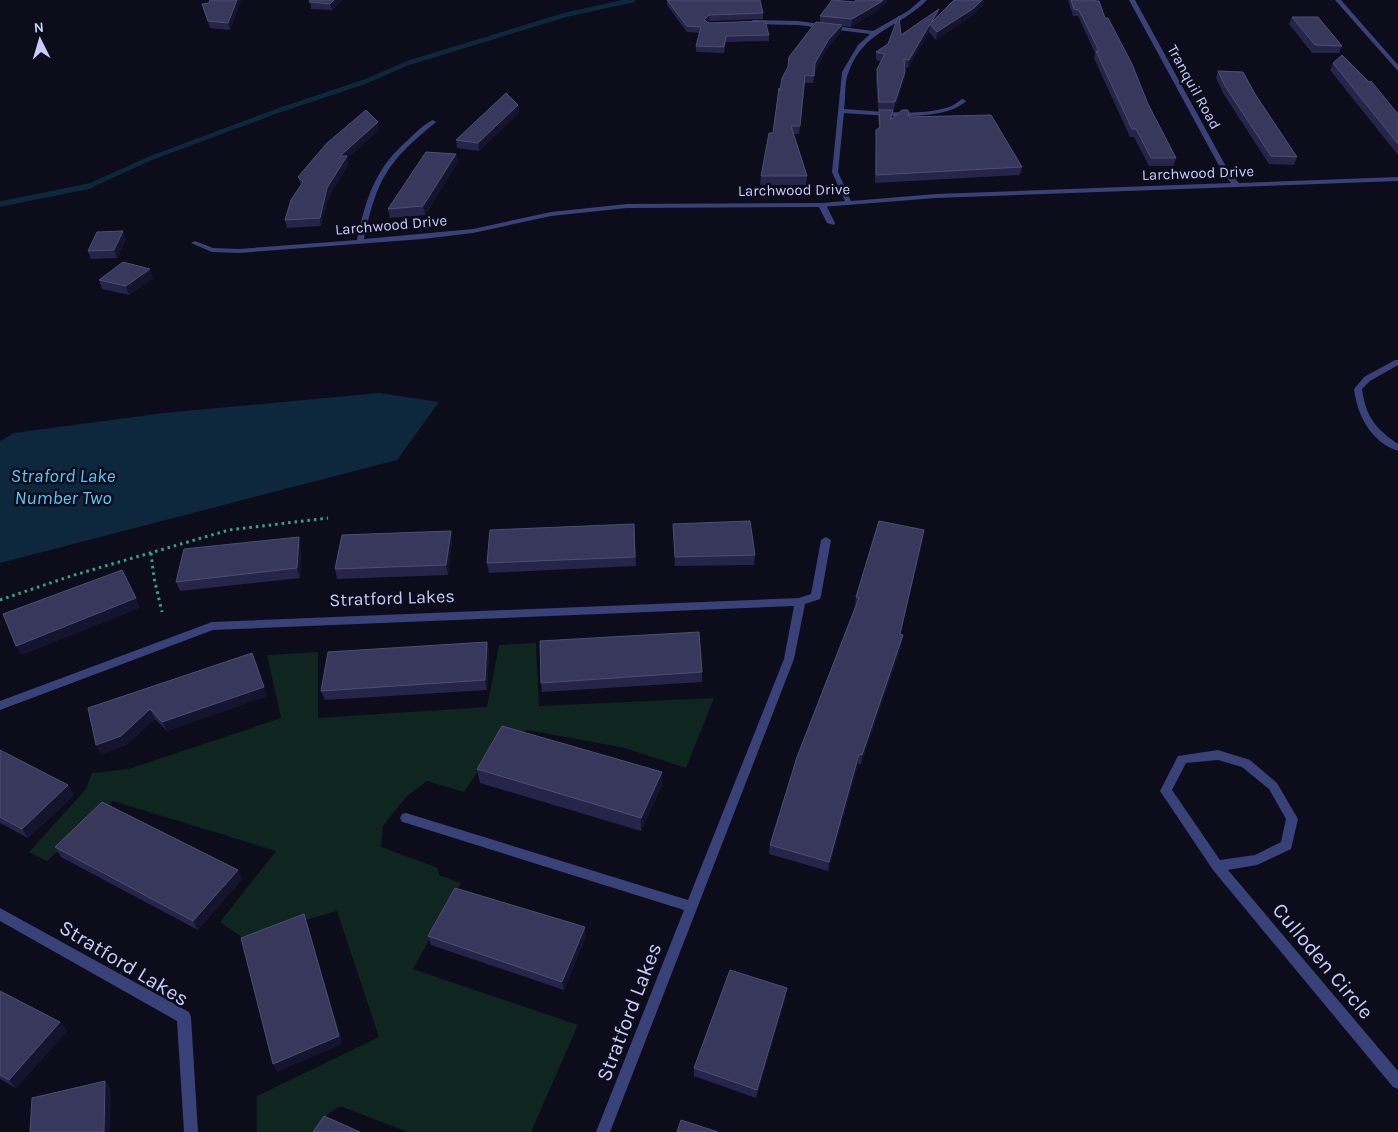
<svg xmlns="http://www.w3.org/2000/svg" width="1398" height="1132" viewBox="0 0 1398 1132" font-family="Karla,sans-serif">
	<rect width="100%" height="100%" fill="#0c0c1b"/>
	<polygon fill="#0f2520" points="536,643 539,706 714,698 686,768 625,748 528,730 499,740 464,792 427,781 406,797 383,826 381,847 438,868 439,875 461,883 413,969 578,1025 531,1132 408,1132 340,1106 328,1114 313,1132 257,1132 257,1096 379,1037 337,911 243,938 220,922 276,851 113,801 47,861 29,852 86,789 92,773 129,769 281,718 267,655 318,652 318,718 487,707 499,645"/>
	<polygon fill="#0d283d" points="379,393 439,402 397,460 0,563 0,441 14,433 164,413"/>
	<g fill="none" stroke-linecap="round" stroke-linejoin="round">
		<polyline stroke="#0d283d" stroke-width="4.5" points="87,187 151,158 280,110 364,82 408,63 565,15 633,0"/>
		<polyline stroke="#0d283d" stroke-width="5.5" points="0,204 90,186"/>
		<g stroke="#31a78c" stroke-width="3" stroke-dasharray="2.5 4" stroke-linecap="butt">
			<polyline points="151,553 154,578 162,612"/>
			<polyline points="0,600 71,576 229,530 328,518"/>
		</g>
		<polygon fill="#384178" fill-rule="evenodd" points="820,204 826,205 835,223 834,225 827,223 818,205"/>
		<g fill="#384178" fill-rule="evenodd">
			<path d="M921,0H927C900,28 865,29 849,71C844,82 846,98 844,109C878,111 917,117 949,107C955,105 958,101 963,99L966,101C944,123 874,115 844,113L838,172L851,201L936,194L1231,183L1223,173L1129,0H1135L1229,172L1239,183L1398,177V181L936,198L822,207L627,208L551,216L473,233L423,239L239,253L212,252L191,243L195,241L213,248L239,249L357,240C366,198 375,168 409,139C416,132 424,124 433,120L436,122L435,123C387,162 377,179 364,239L473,229L551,212L627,204L822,203L845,201L832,172L842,72L858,45L870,34L798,25L753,24L750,22L753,20L798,21L873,31L908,11Z"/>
			<polygon points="1335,0 1341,0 1398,65 1398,71"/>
			<path d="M1395,360H1398V365L1370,381L1362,389C1366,417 1375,428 1398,444V451C1371,442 1357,415 1354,389L1364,377Z"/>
			<polygon points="826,537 831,540 821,596 820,599 805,604 794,659 610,1132 596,1132 684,910 406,823 402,822 400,818 402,814 406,813 688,900 784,659 794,606 213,630 0,710 0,701 212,622 799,598 811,594 821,540"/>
			<path d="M1218,750L1250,760L1277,783L1298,819L1291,849L1257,865L1228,870L1398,1071V1089L1393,1087L1213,870L1162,794L1160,791L1178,756ZM1218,760L1242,767L1269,789L1286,819L1281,842L1255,855L1220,860L1172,790L1186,763Z"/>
			<polygon points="0,908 189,1012 191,1017 198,1132 184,1132 177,1021 0,921"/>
		</g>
	</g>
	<g fill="#262549">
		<polygon points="210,0 241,0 230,30 210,28 202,4 209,3"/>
		<polygon points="310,0 342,0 332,10 311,9"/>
		<polygon points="667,0 763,13 763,19 709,21 708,22 769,35 769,41 726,42 724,53 696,52 696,46 700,33 687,32 667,5"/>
		<polygon points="954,0 984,0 983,5 973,15 936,40 929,32 908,68 904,67 905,72 904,80 894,110 893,110 892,118 909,117 1022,167 1020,175 875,183 876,138 876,130 879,128 878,117 879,110 878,110 876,77 877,69 881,61 876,60 876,52 901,35 938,16"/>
		<polygon points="1068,0 1095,0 1105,18 1148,104 1176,158 1174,166 1149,166 1134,137 1130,137 1094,58 1095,53 1078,16 1073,16"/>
		<polygon points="880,9 851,27 842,26 841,32 828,47 815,71 813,83 805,83 799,134 793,134 807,176 806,185 760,185 761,176 773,133 780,91 820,23 820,16"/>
		<polygon points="1292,17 1342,46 1339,53 1312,53 1289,24"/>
		<polygon points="1333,63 1398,114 1398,155 1330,70"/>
		<polygon points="1218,71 1297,157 1294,165 1269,164 1223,93 1216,78"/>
		<polygon points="518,105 519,113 479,151 457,148 456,140"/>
		<polygon points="379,130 347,158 349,164 329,196 321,226 287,228 285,220 301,185 298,177"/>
		<polygon points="456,154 458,162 425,215 390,218 388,209"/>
		<polygon points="123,231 126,239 117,258 91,259 88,251"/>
		<polygon points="153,278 129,295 102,289 99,280"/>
		<polygon points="634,524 636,566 489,573 487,563"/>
		<polygon points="673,524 755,555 754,565 675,566"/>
		<polygon points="451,531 452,541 448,575 337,579 335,569"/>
		<polygon points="923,539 900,634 903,635 902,644 861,764 858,764 828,871 769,854 770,845 855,607 856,597"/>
		<polygon points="301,546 300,578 180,591 176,582"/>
		<polygon points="487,642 489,652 487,690 325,700 321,691"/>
		<polygon points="702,672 702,682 542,692 541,683"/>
		<polygon points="267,696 167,731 155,719 126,745 101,754 88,708"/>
		<polygon points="0,750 68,785 74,795 28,838 0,823"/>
		<polygon points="477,769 662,785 641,831 480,783"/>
		<polygon points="55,847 238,870 242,879 198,930 61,857"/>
		<polygon points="428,936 586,936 564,990 431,945"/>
		<polygon points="0,991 60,1022 67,1031 16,1088 0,1079"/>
		<polygon points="786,996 756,1098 694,1076 694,1068"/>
	</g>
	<g fill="#14142e">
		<polygon points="237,0 241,0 230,30 228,23"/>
		<polygon points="334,0 342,0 332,10 330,4"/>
		<polygon points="883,0 889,0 880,9 851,27 852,19"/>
		<polygon points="982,0 984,0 983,5 973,15 936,40 937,32"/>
		<polygon points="939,9 938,16 931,23"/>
		<polygon points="709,15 709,21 704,26 704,20"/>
		<polygon points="930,24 929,32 908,68 909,60"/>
		<polygon points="842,25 841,32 828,47 815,71 813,83 815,63 829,39"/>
		<polygon points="726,36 726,42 724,53 724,47"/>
		<polygon points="905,72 904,80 894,110 895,102"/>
		<polygon points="518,105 519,113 479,151 478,143"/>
		<polygon points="378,122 379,130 347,158 349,164 329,196 321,226 320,218 327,188 340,156"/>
		<polygon points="456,154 458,162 425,215 423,206"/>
		<polygon points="123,231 126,239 117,258 114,250"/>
		<polygon points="150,269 153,278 129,295 126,286"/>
		<polygon points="924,530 923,539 898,643 900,634"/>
		<polygon points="451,531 452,541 448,575 446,565"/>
		<polygon points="299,537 301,546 300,578 297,568"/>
		<polygon points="136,598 140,608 22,655 16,646"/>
		<polygon points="903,635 902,644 861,764 862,755"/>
		<polygon points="487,642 489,652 487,690 485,680"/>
		<polygon points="252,653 267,696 167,731 162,722"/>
		<polygon points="150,709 155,719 126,745 101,754 96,745"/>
		<polygon points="859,754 858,764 828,871 829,862"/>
		<polygon points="662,772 662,785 641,831 641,818"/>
		<polygon points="68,785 74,795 28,838 22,829"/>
		<polygon points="238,870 242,879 198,930 193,921"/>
		<polygon points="304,914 307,923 343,1044 277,1072 273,1064"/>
		<polygon points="585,927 586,936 564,990 562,982"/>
		<polygon points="787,988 786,996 756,1098 757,1090"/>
		<polygon points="60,1022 67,1031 16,1088 9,1080"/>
		<polygon points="105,1081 111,1089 110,1132 104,1132"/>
	</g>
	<g fill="#38375c" stroke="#4e4e75">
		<polygon points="210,0 237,0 228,23 208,21 202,4 209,3"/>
		<polygon points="310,0 334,0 330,4 309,2"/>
		<polygon points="667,0 760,0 763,13 709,15 704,20 709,23 765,21 769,35 726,36 724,47 696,46 701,27 687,26"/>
		<polygon points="832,0 854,2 856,0 883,0 881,2 852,19 820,16"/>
		<polygon points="954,0 982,0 974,8 937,32 930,24 909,60 904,59 905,72 895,102 879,102 877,69 885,54 876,52 888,44 898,17 899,16 901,35 939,9 931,23"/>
		<polygon points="1071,0 1095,0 1095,1 1099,1 1105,18 1108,18 1132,64 1148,104 1176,158 1151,158 1136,129 1132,129 1096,51 1099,51 1079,10 1074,9"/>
		<polygon points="1292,17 1318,17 1342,46 1315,45"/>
		<polygon points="816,22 842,25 829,39 815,63 814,76 805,75 800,126 791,126 807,176 761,176 769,133 773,133 779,88 780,91 782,78 788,67 789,57"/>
		<polygon points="1342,55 1369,82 1371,81 1398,114 1398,144 1333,63"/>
		<polygon points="1218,71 1243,72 1255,94 1297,157 1271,156 1225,86"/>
		<polygon points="506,93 518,105 478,143 456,140"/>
		<polygon points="366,110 378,122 340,156 347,156 327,188 320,218 285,220 291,200 303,182 298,177 327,143"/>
		<polygon points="879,110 893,110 890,120 902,110 908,110 909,117 991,115 1022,167 876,175 876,130 880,127"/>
		<polygon points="426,152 456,154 423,206 388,209"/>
		<polygon points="123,231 114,250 88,251 97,232"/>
		<polygon points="123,262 150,269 126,286 99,280"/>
		<polygon points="750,521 755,555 675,557 673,524"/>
		<polygon points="879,521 924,530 900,634 903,635 862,755 859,754 829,862 770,845 797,757 859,598 856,597"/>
		<polygon points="634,524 635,557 487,563 490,530"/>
		<polygon points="451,531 446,565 335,569 342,535"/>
		<polygon points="299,537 297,568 176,582 184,549"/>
		<polygon points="122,570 136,598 16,646 3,614"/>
		<polygon points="699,632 702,672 541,683 540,641"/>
		<polygon points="487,642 485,680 321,691 328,652"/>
		<polygon points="252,653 264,687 162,722 150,709 121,736 96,745 88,708"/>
		<polygon points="502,726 662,772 641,818 477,769"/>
		<polygon points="0,750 68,785 22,829 0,817"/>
		<polygon points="102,802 238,870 193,921 55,847"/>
		<polygon points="455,888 585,927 562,982 428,936"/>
		<polygon points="304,914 339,1036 273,1064 241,938"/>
		<polygon points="730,970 787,988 757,1090 694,1068"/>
		<polygon points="0,991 60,1022 9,1080 0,1075"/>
		<polygon points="105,1081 104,1132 30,1132 32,1098"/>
		<polygon points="324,1116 360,1132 313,1132"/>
		<polygon points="681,1120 718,1132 677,1132"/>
	</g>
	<g text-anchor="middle" stroke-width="5" stroke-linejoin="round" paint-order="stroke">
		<g font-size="15" fill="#c8cbfd" stroke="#0c0c1b">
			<text transform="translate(1194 87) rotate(61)" y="5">Tranquil Road</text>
			<text transform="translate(1198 173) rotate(-2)" y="5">Larchwood Drive</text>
			<text transform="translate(794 190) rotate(-1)" y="5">Larchwood Drive</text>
			<text transform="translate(391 225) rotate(-5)" y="5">Larchwood Drive</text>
		</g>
		<g font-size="18" fill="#c8cbfd" stroke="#0c0c1b">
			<text transform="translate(392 598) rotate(-2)" y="6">Stratford Lakes</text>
		</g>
		<g font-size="19" font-style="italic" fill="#5acaf8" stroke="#0c0c1b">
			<text x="63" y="482">Straford Lake<tspan x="63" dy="22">Number Two</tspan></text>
		</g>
		<g font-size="21" fill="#c8cbfd" stroke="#0c0c1b">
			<text transform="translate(1323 961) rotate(50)" y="7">Culloden Circle</text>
			<text transform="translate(124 963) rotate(31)" y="7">Stratford Lakes</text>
			<text transform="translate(629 1012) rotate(-69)" y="7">Stratford Lakes</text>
		</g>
	</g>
	<g transform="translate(40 40) rotate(355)" stroke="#0c0c1b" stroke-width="4" paint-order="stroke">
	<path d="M0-4L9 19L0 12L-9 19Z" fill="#c8cbfd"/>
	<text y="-8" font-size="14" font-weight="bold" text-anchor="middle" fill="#c8cbfd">N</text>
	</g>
</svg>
